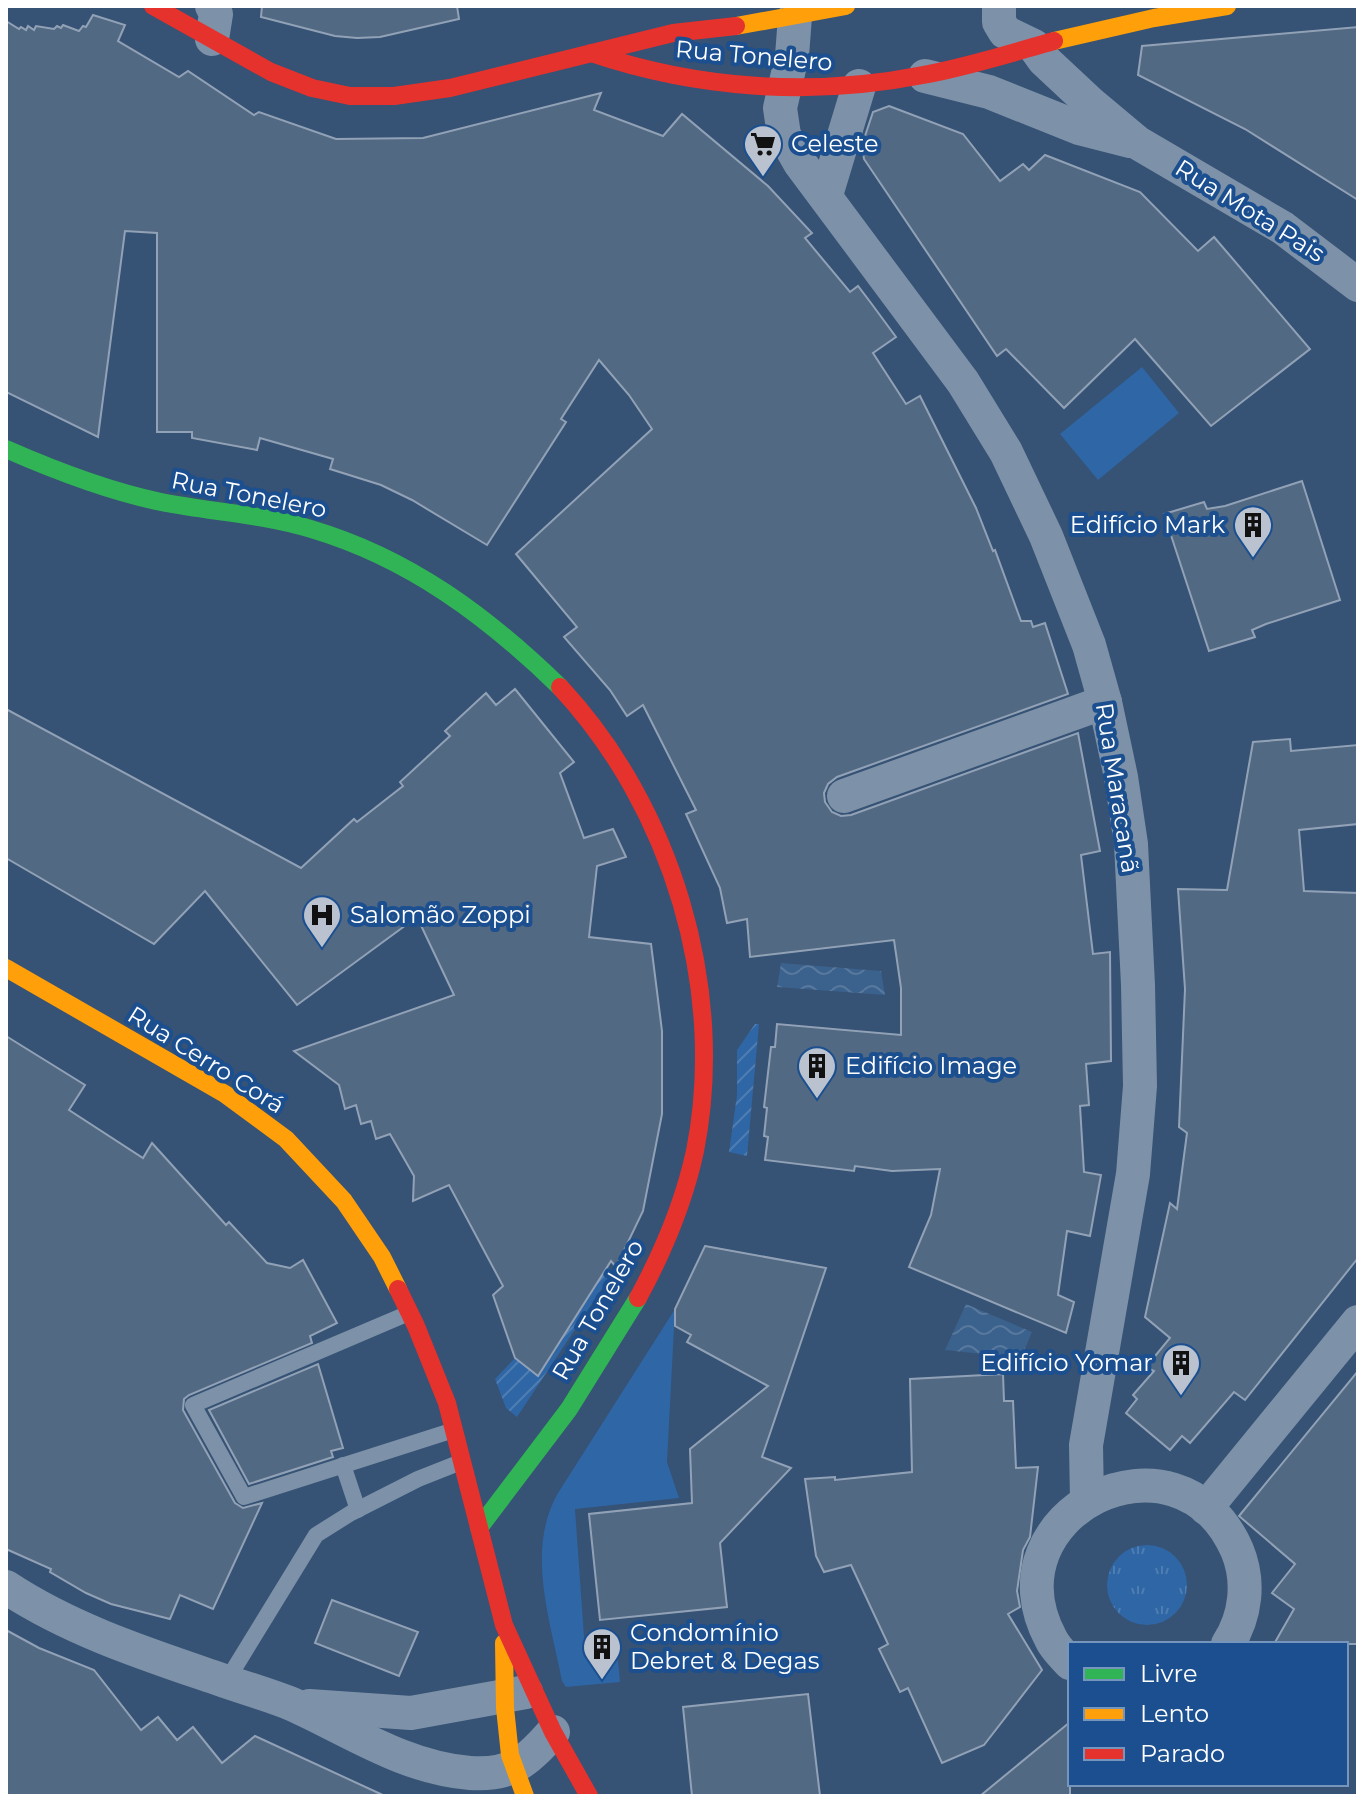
<svg xmlns="http://www.w3.org/2000/svg" width="1364" height="1802" viewBox="0 0 1364 1802" font-family="Montserrat,sans-serif">
	<defs>
		<pattern id="park-tufts" width="24" height="20" patternUnits="userSpaceOnUse" patternTransform="scale(2)"><rect width="24" height="20" fill="#2f66a5"/><path d="M3 7l-1-3M5 7V3M7 7l1-3M15 17l-1-3M17 17v-4M19 17l1-3" fill="none" stroke="#4e7db2"/></pattern>
		<pattern id="garden-furrows" width="10" height="10" patternUnits="userSpaceOnUse" patternTransform="scale(2)"><rect width="10" height="10" fill="#2f66a5"/><path d="M-1 1l2-2M0 10L10 0M9 11l2-2" fill="none" stroke="#4e7db2"/></pattern>
		<pattern id="water-waves" width="16" height="10" patternUnits="userSpaceOnUse" patternTransform="scale(2)"><rect width="16" height="10" fill="#3b618d"/><path d="M0 5q4-4 8 0t8 0" fill="none" stroke="#58799e"/></pattern>
	</defs>
	<rect width="100%" height="100%" fill="#365274"/>
	<g fill="#2f66a5">
		<polygon points="1142,367 1179,413 1098,480 1060,434"/>
		<path d="M675,1309L667,1462L679,1498L575,1509L585,1650H617L620,1682L566,1687L562,1681C551,1622 525,1550 558,1493Z"/>
	</g>
	<circle fill="url(#park-tufts)" cx="1147" cy="1585" r="40"/>
	<g fill="url(#garden-furrows)">
		<polygon points="755,1024 759,1024 747,1156 729,1152 737,1095 737,1050"/>
		<polygon points="608,1267 613,1272 517,1417 506,1408 495,1379 515,1358 538,1375 557,1349 554,1345"/>
	</g>
	<g fill="url(#water-waves)">
		<polygon points="781,963 881,971 885,995 777,987"/>
		<polygon points="966,1304 1032,1332 1021,1358 945,1350"/>
	</g>
	<g fill="#526984" stroke="#92a2b6" stroke-width="2">
		<polygon points="262,6 457,6 459,19 380,37 357,38 335,36 261,17"/>
		<polygon points="93,15 125,25 118,41 179,77 188,71 254,115 259,112 336,139 423,138 601,93 594,110 663,136 682,114 768,186 812,233 805,238 850,292 858,286 871,303 896,337 873,353 906,404 920,396 976,508 993,551 995,550 1021,621 1031,621 1033,627 1045,623 1068,694 837,777 828,784 824,793 825,802 832,812 841,816 851,815 1078,733 1100,851 1081,855 1093,954 1110,952 1111,1061 1086,1064 1089,1105 1080,1106 1084,1172 1101,1175 1090,1236 1067,1231 1058,1295 1074,1302 1066,1333 909,1267 931,1215 940,1169 892,1171 855,1166 854,1171 765,1160 768,1137 764,1136 767,1108 764,1107 771,1047 775,1047 777,1024 901,1035 901,988 894,940 750,957 747,919 727,923 720,888 686,814 696,810 643,705 627,716 610,690 564,637 577,627 516,554 652,429 629,395 599,360 561,419 566,422 487,545 412,500 381,485 330,469 333,459 260,438 257,450 192,438 192,432 157,432 157,233 125,231 98,437 6,392 6,21 19,29 21,27 26,30 28,26 34,30 36,26 54,29 57,26 61,28 63,25 79,31 83,26 86,27"/>
		<polygon points="1358,27 1358,200 1245,129 1138,75 1142,46"/>
		<polygon points="889,106 963,134 1000,181 1023,164 1029,170 1045,155 1140,192 1198,251 1214,237 1310,349 1211,426 1135,339 1064,408 1006,349 997,356 864,159 862,145 873,112"/>
		<polygon points="1302,481 1340,600 1266,624 1252,630 1255,637 1209,651 1164,514 1204,502 1207,509 1225,506"/>
		<polygon points="515,689 574,762 560,773 584,838 613,829 626,857 597,866 589,937 651,944 662,1031 662,1114 643,1211 616,1267 611,1261 538,1376 515,1358 493,1295 503,1286 449,1185 413,1201 414,1176 390,1134 376,1139 371,1121 361,1124 356,1105 345,1109 339,1085 294,1051 454,995 417,917 297,1005 205,891 154,944 6,858 6,709 301,868 354,819 357,822 403,786 400,782 450,736 445,731 486,693 496,705"/>
		<polygon points="1290,739 1291,751 1358,745 1358,824 1299,830 1304,891 1358,893 1358,1258 1245,1400 1234,1392 1190,1443 1182,1436 1170,1450 1126,1413 1137,1399 1133,1395 1154,1371 1146,1367 1170,1338 1145,1317 1170,1203 1177,1209 1187,1133 1179,1127 1185,989 1178,889 1227,890 1253,742"/>
		<polygon points="6,1036 85,1085 69,1110 143,1158 152,1143 226,1225 229,1222 267,1263 290,1268 303,1260 337,1323 310,1336 312,1343 189,1395 184,1399 183,1410 235,1503 243,1508 262,1503 213,1609 180,1595 170,1619 111,1604 86,1593 50,1572 51,1569 6,1549"/>
		<polygon points="705,1246 826,1268 762,1457 791,1468 720,1543 727,1607 600,1620 589,1514 692,1503 690,1449 768,1386 687,1342 691,1335 675,1326 675,1309"/>
		<polygon points="318,1364 343,1448 331,1451 333,1457 249,1484 209,1410"/>
		<polygon points="1358,1371 1358,1644 1274,1644 1294,1609 1272,1593 1295,1564 1239,1516"/>
		<polygon points="1003,1374 1004,1401 1013,1401 1016,1468 1038,1467 1030,1537 1023,1550 1017,1591 1020,1607 1008,1614 1042,1670 984,1745 942,1763 908,1688 900,1692 879,1649 888,1644 851,1565 824,1572 816,1556 805,1479 835,1477 835,1480 912,1472 910,1379"/>
		<polygon points="332,1600 418,1632 399,1676 315,1643"/>
		<polygon points="6,1630 39,1648 94,1670 141,1730 158,1717 177,1740 193,1727 222,1763 255,1736 385,1796 6,1796"/>
		<polygon points="808,1694 820,1796 692,1796 683,1707"/>
		<polygon points="1070,1722 1070,1796 980,1796"/>
	</g>
	<g fill="none" stroke-linecap="round" stroke-linejoin="round">
		<g stroke="#7d92a8" stroke-width="16">
			<polyline points="409,1313 193,1405 244,1497 454,1430"/>
			<polyline points="343,1465 358,1510"/>
			<polyline points="226,1682 316,1535 351,1513 418,1479 461,1462"/>
		</g>
		<g stroke="#7d92a8" stroke-width="34">
			<polyline points="212,6 216,14 212,39"/>
			<polyline points="999,6 999,22 1005,32 1034,46 1044,60 1089,102 1138,143 1283,228 1358,285"/>
			<polyline points="795,16 792,56 780,108 784,135 800,163 963,382 1006,452 1046,536 1089,645 1105,702 1121,777 1131,844 1138,985 1140,1086 1133,1174 1086,1445 1087,1500"/>
			<polyline points="925,76 989,92 1079,128 1130,141"/>
			<polyline points="826,195 859,86"/>
			<polyline points="844,796 1105,702"/>
			<polyline points="1206,1508 1358,1322"/>
			<path d="M6,1587C71,1630 146,1654 219,1679C244,1688 270,1695 294,1705C351,1731 405,1768 470,1773C511,1776 528,1761 553,1732"/>
			<path d="M1070,1663C1064,1656 1055,1648 1051,1639C983,1513 1178,1416 1237,1550C1250,1581 1246,1616 1228,1644"/>
			<polyline points="309,1706 411,1713 526,1692"/>
		</g>
		<g stroke="#30b455" stroke-width="18">
			<path d="M6,449C56,471 108,491 161,502C211,512 262,514 311,529C409,558 487,616 560,687"/>
			<polyline points="479,1528 569,1409 638,1298"/>
		</g>
		<g stroke="#ff9f0a" stroke-width="18">
			<polyline points="736,26 846,6"/>
			<polyline points="1054,41 1154,18 1227,6"/>
			<polyline points="6,968 225,1094 286,1139 344,1201 382,1257 398,1289"/>
			<polyline points="504,1643 505,1708 510,1755 525,1796"/>
		</g>
		<g stroke="#e5322d" stroke-width="18">
			<polyline points="153,6 271,72 312,88 350,96 394,96 450,88 673,33 736,26"/>
			<path d="M591,53C698,89 812,97 923,75C967,67 1011,53 1054,41"/>
			<path d="M560,687C672,807 727,989 695,1151C684,1202 663,1252 638,1298"/>
			<polyline points="398,1289 416,1326 447,1403 504,1625 553,1732 589,1796"/>
		</g>
	</g>
	<defs>
		<symbol id="supermarket-pin" viewBox="-11 -11 22 30"><path d="M0 17L-7.5 6A9.5 9.5 0 1 1 7.5 6Z" fill="#b9c2ce" stroke="#1b4f8f"/><path d="M-6-5.5h2.5l.6 2H6L4.5 2H-2.5L-4.4-4H-6ZM-1.5 3.2a1.3 1.3 0 1 0 .1 0ZM3 3.2a1.3 1.3 0 1 0 .1 0Z" fill="#111"/></symbol>
		<symbol id="building-pin" viewBox="-11 -11 22 30"><path d="M0 17L-7.5 6A9.5 9.5 0 1 1 7.5 6Z" fill="#b9c2ce" stroke="#1b4f8f"/><path d="M-4-6H4V6H1V3H-1V6H-4ZM-2.5-4.3h1.7v1.8h-1.7ZM.8-4.3h1.7v1.8H.8ZM-2.5-1h1.7V.8h-1.7ZM.8-1h1.7V.8H.8Z" fill="#111"/></symbol>
		<symbol id="hospital-pin" viewBox="-11 -11 22 30"><path d="M0 17L-7.5 6A9.5 9.5 0 1 1 7.5 6Z" fill="#b9c2ce" stroke="#1b4f8f"/><path d="M-5-5h3v3.5h4V-5h3V5h-3V1.5h-4V5h-3Z" fill="#111"/></symbol>
	</defs>
	<g fill-rule="evenodd">
		<use href="#supermarket-pin" x="741" y="122" width="44" height="60"/>
		<use href="#building-pin" x="1231" y="503" width="44" height="60"/>
		<use href="#hospital-pin" x="300" y="893" width="44" height="60"/>
		<use href="#building-pin" x="795" y="1044" width="44" height="60"/>
		<use href="#building-pin" x="1159" y="1341" width="44" height="60"/>
		<use href="#building-pin" x="580" y="1625" width="44" height="60"/>
	</g>
	<g text-anchor="middle" stroke-width="8" stroke-linejoin="round" paint-order="stroke">
		<g font-size="24" fill="#fff" stroke="#1b4f8f">
			<text transform="translate(754 56) rotate(5)" y="8">Rua Tonelero</text>
			<text transform="translate(1250 211) rotate(32)" y="8">Rua Mota Pais</text>
			<text transform="translate(249 495) rotate(11)" y="8">Rua Tonelero</text>
			<text transform="translate(1117 788) rotate(81)" y="8">Rua Maracanã</text>
			<text transform="translate(206 1060) rotate(32)" y="8">Rua Cerro Corá</text>
			<text transform="translate(598 1310) rotate(-60)" y="8">Rua Tonelero</text>
		</g>
		<g font-size="24" fill="#fff" stroke="#1b4f8f" text-anchor="start">
			<text x="791" y="152">Celeste</text>
			<text x="1225" y="533" text-anchor="end">Edifício Mark</text>
			<text x="350" y="923">Salomão Zoppi</text>
			<text x="845" y="1074">Edifício Image</text>
			<text x="1153" y="1371" text-anchor="end">Edifício Yomar</text>
			<text x="630" y="1641">Condomínio<tspan x="630" dy="28">Debret &amp; Degas</tspan></text>
		</g>
	</g>
	<rect width="1364" height="1802" fill="none" stroke="#ffffff" stroke-width="16"/>
	<rect x="1068" y="1642" width="280" height="144" fill="#1b4f8f" stroke="#7695bc" stroke-width="2"/>
	<rect x="1084" y="1668" width="40" height="12" fill="#30b455" stroke="#7695bc" stroke-width="2"/>
	<text x="1140" y="1682" font-size="24" fill="#ffffff">Livre</text>
	<rect x="1084" y="1708" width="40" height="12" fill="#ff9f0a" stroke="#7695bc" stroke-width="2"/>
	<text x="1140" y="1722" font-size="24" fill="#ffffff">Lento</text>
	<rect x="1084" y="1748" width="40" height="12" fill="#e5322d" stroke="#7695bc" stroke-width="2"/>
	<text x="1140" y="1762" font-size="24" fill="#ffffff">Parado</text>
</svg>
